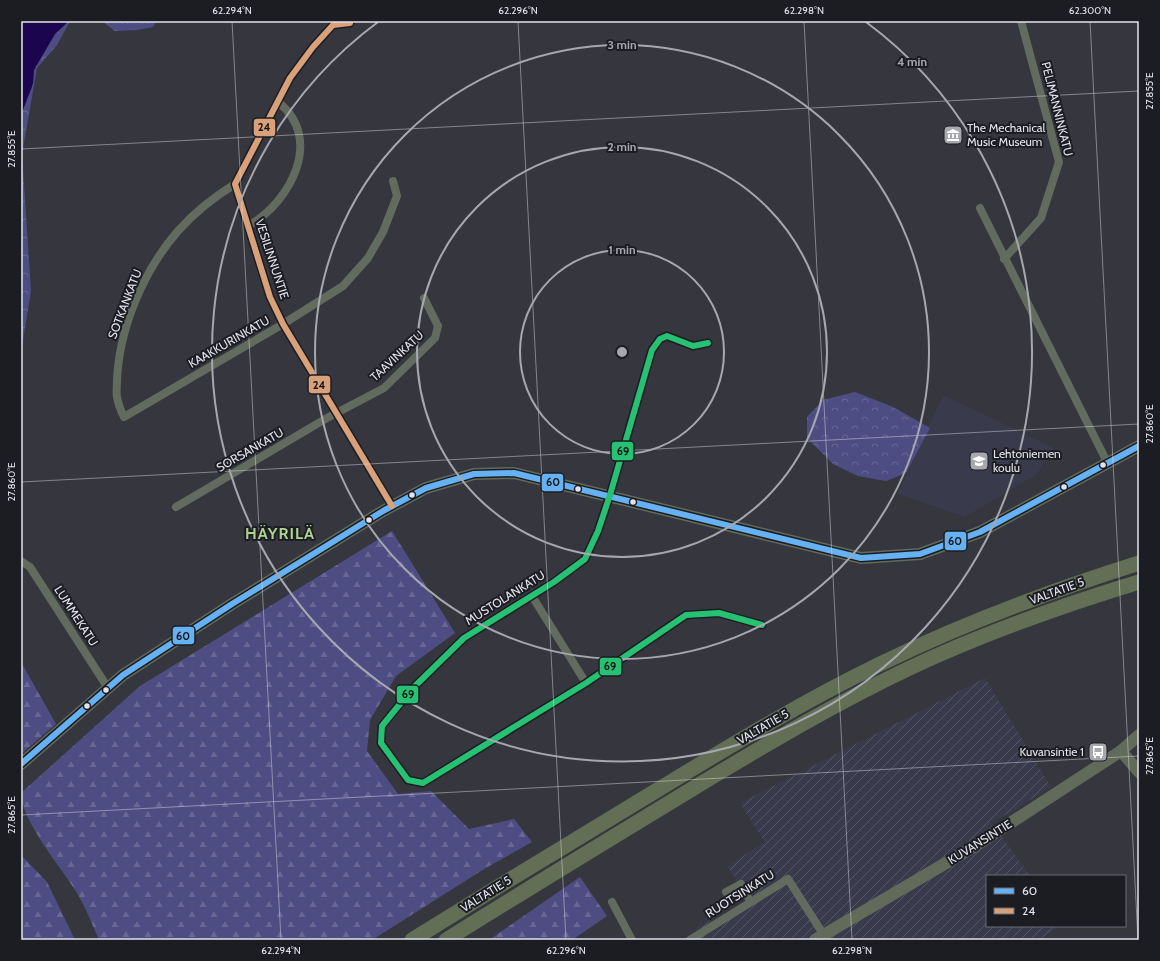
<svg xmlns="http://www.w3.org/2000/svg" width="1160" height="961" viewBox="0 0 1160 961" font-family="Cabin,sans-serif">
	<defs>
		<pattern id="industrial-furrows" width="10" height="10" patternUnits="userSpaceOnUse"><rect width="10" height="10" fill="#393a4c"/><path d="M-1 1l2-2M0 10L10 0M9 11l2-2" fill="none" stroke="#555666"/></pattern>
		<pattern id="forest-firs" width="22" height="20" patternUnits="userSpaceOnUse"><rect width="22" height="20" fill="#4e4d83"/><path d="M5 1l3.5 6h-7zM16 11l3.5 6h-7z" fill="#676695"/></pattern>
		<pattern id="park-crowns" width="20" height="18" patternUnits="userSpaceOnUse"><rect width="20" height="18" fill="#4e4d83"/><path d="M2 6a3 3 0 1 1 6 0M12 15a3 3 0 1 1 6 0" fill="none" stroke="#676695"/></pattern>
	</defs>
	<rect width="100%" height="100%" fill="#36373e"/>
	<polygon fill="#393a4c" points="943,395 1054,448 1037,474 965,517 898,494"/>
	<polygon fill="url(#industrial-furrows)" points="985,678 1051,787 992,823 1030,876 987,876 987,926 1059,926 1040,940 703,940 695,928 750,901 727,866 765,842 740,803"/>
	<g fill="url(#forest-firs)">
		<path d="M392,531L455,633L396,676L370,720L367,751L398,794L431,791L469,829L514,819L532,842L484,869L372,940H99C92,924 85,905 75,890C60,866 21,820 21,793L140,686Z"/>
		<polygon points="21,662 56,724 21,754"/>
		<polygon points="21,855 47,882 75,940 21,940"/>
		<polygon points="580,877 607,916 572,940 489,940"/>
	</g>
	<g fill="url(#park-crowns)">
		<polygon points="21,21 70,21 57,45 37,68 22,154 31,291 21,352"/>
		<polygon points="102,21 156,21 153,27 137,30 115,31"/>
		<polygon points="855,392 893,407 930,428 906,473 886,481 858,476 833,464 807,438 807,417 823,400"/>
	</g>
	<polygon fill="#1a054e" points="21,21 69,21 55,34 34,70 33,84 21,115"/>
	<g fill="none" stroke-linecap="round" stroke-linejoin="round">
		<g stroke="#636a5e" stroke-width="8">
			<polyline points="350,23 333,25 313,47 290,78 235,184 270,297 283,324 392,506"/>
			<path d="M235,184C214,197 194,213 178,231C143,271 119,329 117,381C117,386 116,392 117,397C118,403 121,411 124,417L283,324L343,286L368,258L383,232L397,196L393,181"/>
			<polyline points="980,208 1107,462"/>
			<path d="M248,226C291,202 324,138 278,102"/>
			<polyline points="1004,259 1041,218 1059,162 1021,21"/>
			<polyline points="708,343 693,346 667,336 660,339 652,350 610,495 598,531 585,559 554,582 464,638 413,688 382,726 381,743 408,780 423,783 586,683 686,615 719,613 762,625"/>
			<polyline points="176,507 327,418 384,388 435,338 438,326 424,298"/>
			<polyline points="21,561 30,567 108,688"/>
			<polyline points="532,596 586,683"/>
			<polyline points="726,892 741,884 750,901"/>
			<polyline points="612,902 632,940"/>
			<polyline points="690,940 788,879 827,940"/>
		</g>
		<g stroke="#626b5a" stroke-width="12">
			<polyline points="1121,751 1139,772"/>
			<polyline points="21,764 123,675 232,604 383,511 426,488 474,474 514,473 861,558 920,554 980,532 1139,446"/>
			<polyline points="815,940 975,846 1121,751 1139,735"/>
		</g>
		<g stroke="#626f54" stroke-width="15">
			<path d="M412,940C494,889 576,839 659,789C730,746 802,702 878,665C962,624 1050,591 1139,563"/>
			<path d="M446,940C529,888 613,837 697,786C775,739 853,693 936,656C1002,627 1070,603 1139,582"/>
		</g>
		<defs>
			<polyline id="bus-1" points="21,764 123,675 232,604 383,511 426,488 474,474 514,473 861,558 920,554 980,532 1139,446"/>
			<polyline id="bus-2" points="350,23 333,25 313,47 290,78 235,184 270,297 283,324 392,506"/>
			<polyline id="bus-3" points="708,343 693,346 667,336 660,339 652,350 610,495 598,531 585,559 554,582 464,638 413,688 382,726 381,743 408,780 423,783 586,683 686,615 719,613 762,625"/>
		</defs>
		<use href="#bus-1" stroke="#1c1c23" stroke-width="9"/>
		<use href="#bus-2" stroke="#1c1c23" stroke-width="9"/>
		<use href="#bus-3" stroke="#1c1c23" stroke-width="9"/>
		<use href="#bus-1" stroke="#66b1f2" stroke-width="6"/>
		<use href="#bus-2" stroke="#d9a179" stroke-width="6"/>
		<use href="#bus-3" stroke="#26c172" stroke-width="6"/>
	</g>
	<path fill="none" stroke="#e2e3ec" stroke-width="1" stroke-opacity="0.45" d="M232,21L281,940M518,21L566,940M804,21L852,940M1090,21L1138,940M21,149L1139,91M21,482L1139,424M21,815L1139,756"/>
	<g fill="none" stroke="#a6a7af" stroke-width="2">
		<circle cx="622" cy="352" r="102"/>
		<circle cx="622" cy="352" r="205"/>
		<circle cx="622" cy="352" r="307"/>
		<path d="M866 22A410 410 0 1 1 378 22"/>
	</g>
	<defs>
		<symbol id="museum-square" viewBox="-11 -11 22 22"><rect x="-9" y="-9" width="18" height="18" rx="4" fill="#a6a7af" stroke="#1c1c23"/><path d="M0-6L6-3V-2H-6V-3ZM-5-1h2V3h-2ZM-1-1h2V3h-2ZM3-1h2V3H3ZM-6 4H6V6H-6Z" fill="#fff"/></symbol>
		<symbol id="school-square" viewBox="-11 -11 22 22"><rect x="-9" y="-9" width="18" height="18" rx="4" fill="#a6a7af" stroke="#1c1c23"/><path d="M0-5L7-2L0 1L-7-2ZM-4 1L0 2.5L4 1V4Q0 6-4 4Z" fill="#fff"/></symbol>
		<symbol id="bus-square" viewBox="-11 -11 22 22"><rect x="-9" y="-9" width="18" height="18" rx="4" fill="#a6a7af" stroke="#1c1c23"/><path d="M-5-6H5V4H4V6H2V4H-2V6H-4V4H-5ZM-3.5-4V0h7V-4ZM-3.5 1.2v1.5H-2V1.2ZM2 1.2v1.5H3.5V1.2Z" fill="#fff"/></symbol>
	</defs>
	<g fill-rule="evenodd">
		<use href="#museum-square" x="942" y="124" width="22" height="22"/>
		<use href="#school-square" x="968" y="450" width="22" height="22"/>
		<use href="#bus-square" x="1087" y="741" width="22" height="22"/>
	</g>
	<g fill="#e2e3ec" stroke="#1c1c23" stroke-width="1.5">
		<circle cx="1103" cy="465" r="3.5"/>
		<circle cx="1064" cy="487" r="3.5"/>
		<circle cx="578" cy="489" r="3.5"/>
		<circle cx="412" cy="495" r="3.5"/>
		<circle cx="633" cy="502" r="3.5"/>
		<circle cx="369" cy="520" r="3.5"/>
		<circle cx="106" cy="690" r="3.5"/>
		<circle cx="87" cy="706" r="3.5"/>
	</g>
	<g text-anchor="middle" stroke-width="4" stroke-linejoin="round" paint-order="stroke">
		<g font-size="12" fill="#e2e3ec" stroke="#1c1c23">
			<text transform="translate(1057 109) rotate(76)" y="4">PELIMANNINKATU</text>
			<text transform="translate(272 259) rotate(72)" y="4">VESILINNUNTIE</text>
			<text transform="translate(125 304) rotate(-69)" y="4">SOTKANKATU</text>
			<text transform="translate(229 342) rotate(-30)" y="4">KAAKKURINKATU</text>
			<text transform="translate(397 356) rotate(-43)" y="4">TAAVINKATU</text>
			<text transform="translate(250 450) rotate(-30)" y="4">SORSANKATU</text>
			<text transform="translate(1057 591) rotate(-20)" y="4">VALTATIE 5</text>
			<text transform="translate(505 598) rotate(-32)" y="4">MUSTOLANKATU</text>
			<text transform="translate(76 616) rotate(57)" y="4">LUMMEKATU</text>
			<text transform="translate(763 727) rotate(-30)" y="4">VALTATIE 5</text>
			<text transform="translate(980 842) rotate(-32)" y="4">KUVANSINTIE</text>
			<text transform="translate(486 894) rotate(-32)" y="4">VALTATIE 5</text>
			<text transform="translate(740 894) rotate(-32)" y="4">RUOTSINKATU</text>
		</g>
		<g font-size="12" fill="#e2e3ec" stroke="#1c1c23" text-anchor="start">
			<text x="967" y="132">The Mechanical<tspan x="967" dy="14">Music Museum</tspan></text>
			<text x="993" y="458">Lehtoniemen<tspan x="993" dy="14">koulu</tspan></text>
			<text x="1084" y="756" text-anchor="end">Kuvansintie 1</text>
		</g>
		<g font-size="16" font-weight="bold" letter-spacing="1" fill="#b0d48f" stroke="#1c1c23">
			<text x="280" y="539">HÄYRILÄ</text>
		</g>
	</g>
	<circle cx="622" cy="352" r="6" fill="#a6a7af" stroke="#1c1c23" stroke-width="2"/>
	<g font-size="12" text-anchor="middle" font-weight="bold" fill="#a6a7af" stroke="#1c1c23" stroke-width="4" stroke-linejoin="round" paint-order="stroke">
		<text x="622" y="49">3 min</text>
		<text x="912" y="66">4 min</text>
		<text x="622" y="151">2 min</text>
		<text x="622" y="254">1 min</text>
	</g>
	<g stroke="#1c1c23" stroke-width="1.5">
		<rect x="253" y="118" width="23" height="19" rx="4" fill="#d9a179"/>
		<rect x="308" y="375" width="23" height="19" rx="4" fill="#d9a179"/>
		<rect x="611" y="441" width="23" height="20" rx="4" fill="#26c172"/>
		<rect x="541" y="473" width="23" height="19" rx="4" fill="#66b1f2"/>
		<rect x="944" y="531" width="23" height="20" rx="4" fill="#66b1f2"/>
		<rect x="172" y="626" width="23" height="19" rx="4" fill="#66b1f2"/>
		<rect x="599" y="657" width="23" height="19" rx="4" fill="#26c172"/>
		<rect x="396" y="685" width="23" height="19" rx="4" fill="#26c172"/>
	</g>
	<g font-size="11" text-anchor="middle" font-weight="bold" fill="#111">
		<text x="264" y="131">24</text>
		<text x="319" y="389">24</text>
		<text x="623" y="455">69</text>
		<text x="553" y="486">60</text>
		<text x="955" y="545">60</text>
		<text x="183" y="640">60</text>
		<text x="610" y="670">69</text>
		<text x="408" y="698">69</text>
	</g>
	<rect width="1160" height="961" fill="none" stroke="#1c1c23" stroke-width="44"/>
	<rect x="986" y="875" width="140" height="52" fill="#1c1c23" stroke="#6b6c73"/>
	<rect x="994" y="888" width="20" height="6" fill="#66b1f2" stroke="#6b6c73"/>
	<text x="1022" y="895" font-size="12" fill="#e2e3ec">60</text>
	<rect x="994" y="908" width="20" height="6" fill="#d9a179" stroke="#6b6c73"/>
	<text x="1022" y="915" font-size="12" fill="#e2e3ec">24</text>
	<rect x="22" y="22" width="1116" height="917" fill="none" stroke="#e2e3ec" stroke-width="1.5"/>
	<g font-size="10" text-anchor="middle" fill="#e2e3ec">
		<text x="232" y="14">62.294°N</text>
		<text x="518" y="14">62.296°N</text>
		<text x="804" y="14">62.298°N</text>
		<text x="1090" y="14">62.300°N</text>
		<text transform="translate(1149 91) rotate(-90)" y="4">27.855°E</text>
		<text transform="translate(11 149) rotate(-90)" y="4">27.855°E</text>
		<text transform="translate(1149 424) rotate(-90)" y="4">27.860°E</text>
		<text transform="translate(11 482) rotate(-90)" y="4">27.860°E</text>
		<text transform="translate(1149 756) rotate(-90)" y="4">27.865°E</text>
		<text transform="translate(11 815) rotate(-90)" y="4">27.865°E</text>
		<text x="281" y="954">62.294°N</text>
		<text x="566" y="954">62.296°N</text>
		<text x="852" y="954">62.298°N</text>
	</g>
</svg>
